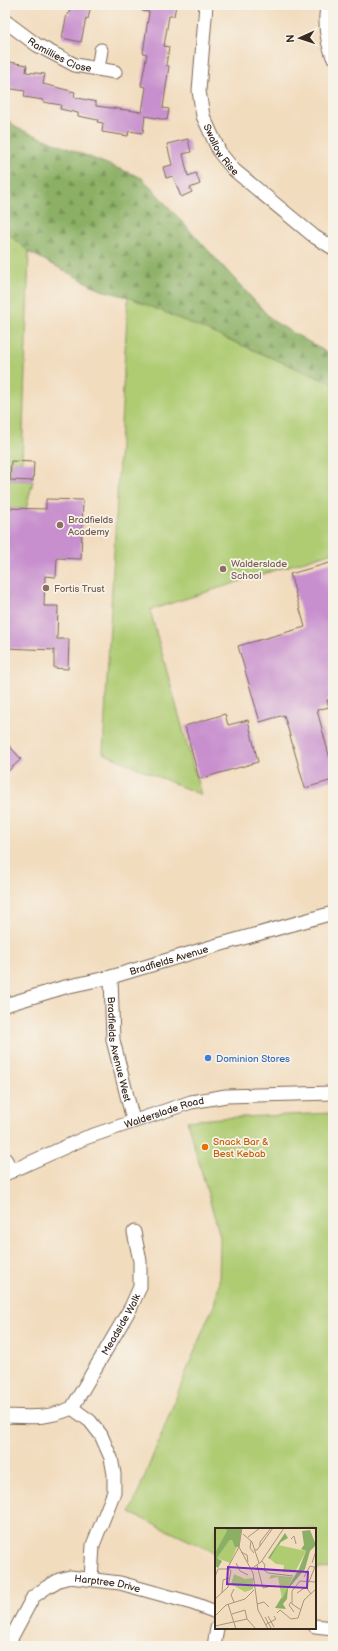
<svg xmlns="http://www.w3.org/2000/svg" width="338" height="1651" viewBox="0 0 338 1651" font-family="'Balsamiq Sans',sans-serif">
	<defs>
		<pattern id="forest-firs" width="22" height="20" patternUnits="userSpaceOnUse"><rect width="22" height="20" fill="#8bb065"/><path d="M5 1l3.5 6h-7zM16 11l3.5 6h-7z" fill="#738f53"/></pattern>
	</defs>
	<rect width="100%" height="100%" fill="#f7f3e8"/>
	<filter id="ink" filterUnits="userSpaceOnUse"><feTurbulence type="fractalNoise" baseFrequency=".025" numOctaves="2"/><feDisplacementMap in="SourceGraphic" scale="8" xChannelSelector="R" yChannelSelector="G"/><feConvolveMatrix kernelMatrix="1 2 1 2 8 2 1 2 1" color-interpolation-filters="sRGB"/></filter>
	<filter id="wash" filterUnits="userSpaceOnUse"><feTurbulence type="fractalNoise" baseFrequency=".012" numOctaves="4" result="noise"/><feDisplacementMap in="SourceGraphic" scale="16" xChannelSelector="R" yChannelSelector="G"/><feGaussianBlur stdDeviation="0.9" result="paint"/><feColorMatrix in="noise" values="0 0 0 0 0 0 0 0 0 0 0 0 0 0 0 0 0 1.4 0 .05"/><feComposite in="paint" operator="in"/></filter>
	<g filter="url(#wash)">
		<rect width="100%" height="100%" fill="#f2dcbe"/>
		<polygon fill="url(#forest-firs)" stroke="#636d42" points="5,117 17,128 142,178 273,321 333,356 333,384 128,297 101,290 29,252 5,231"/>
		<g fill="#afcc73" stroke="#757b48">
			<polygon points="5,231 29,252 22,461 10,462 10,480 33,481 26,509 5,508"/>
			<polygon points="128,297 333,384 333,552 150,610 201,795 103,753"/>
			<polygon points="333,1113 333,1568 315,1569 315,1529 216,1529 216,1553 130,1513 207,1320 214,1306 219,1284 220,1236 187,1121 220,1118"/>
		</g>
		<g id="blocks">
			<g fill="#c78fce">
				<polygon points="70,5 91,5 88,19 86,18 81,42 62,38 67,14 69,14"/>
				<polygon points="143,5 176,5 174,16 169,16 164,46 169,47 166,65 169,66 163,108 169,109 167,120 145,116 143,133 129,131 128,136 102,132 103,123 97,122 98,120 78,116 78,113 60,109 61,105 43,102 43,100 24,97 25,91 6,88 10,62 27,65 26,72 45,74 43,84 75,92 74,97 96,102 96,106 142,112 146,87 141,86 147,54 143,53 149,12 142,11"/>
				<polygon points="188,139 191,152 183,154 188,176 196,173 200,184 190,188 192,192 181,197 173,176 166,178 163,167 172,165 167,144"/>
				<polygon points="11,461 34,462 33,481 10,480"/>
				<polygon points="46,499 83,500 81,559 57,558 56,577 45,576 44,606 58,606 57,639 69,639 68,669 54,668 54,650 5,648 5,602 8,551 5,551 5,508 46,509"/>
				<polygon points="333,562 333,698 327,700 329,707 317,710 330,759 333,758 333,780 305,788 284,715 260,722 238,646 305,627 290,574"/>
				<polygon points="225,714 228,725 248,720 258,762 199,779 185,726"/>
				<polygon points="5,741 21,759 5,774"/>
			</g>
		</g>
	</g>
	<g filter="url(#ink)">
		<use href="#blocks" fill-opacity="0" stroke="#7b6856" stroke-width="1"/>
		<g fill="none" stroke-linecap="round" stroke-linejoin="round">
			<defs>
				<g id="minor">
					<path id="s1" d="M206,5L199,91L203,116L220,153L234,170L315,237L333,248"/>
					<path d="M327,5C324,24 326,39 333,57"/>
					<path id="s2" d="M5,21L37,45L75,65L115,72"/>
					<polyline points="98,69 101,50"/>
					<path id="s3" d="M111,977L113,1040L133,1120"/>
					<path id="s4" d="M5,1005L65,987L111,977L218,945L333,913"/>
					<polyline points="5,1159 12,1171"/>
					<path id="s5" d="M5,1174L85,1138L191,1102L226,1096L333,1093"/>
					<polyline points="72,1408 90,1421 101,1435 111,1458 114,1474 114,1492 93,1545 91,1579"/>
					<path id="s6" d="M5,1416C31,1417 47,1419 72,1408L131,1307L140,1287V1261L134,1232"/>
					<polyline points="315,1626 333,1628"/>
					<path id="s7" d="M7,1646L33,1597L47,1587L59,1580L70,1577L120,1583L192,1603L216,1612"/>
					<polyline points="214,1646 217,1628"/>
				</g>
			</defs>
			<use href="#minor" stroke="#7b6856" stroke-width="15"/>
			<use href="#minor" stroke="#fff" stroke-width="13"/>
		</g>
	</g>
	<g fill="#8d6e63" stroke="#f7f3e8" stroke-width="1.5">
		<circle cx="60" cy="525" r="4"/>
		<circle cx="223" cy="569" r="4"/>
		<circle cx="46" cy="588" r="4"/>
	</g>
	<circle fill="#3f7fe0" stroke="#f7f3e8" stroke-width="1.5" cx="208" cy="1058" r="4"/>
	<circle fill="#e8710a" stroke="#f7f3e8" stroke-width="1.5" cx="205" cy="1147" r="4"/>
	<g text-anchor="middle" stroke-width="3.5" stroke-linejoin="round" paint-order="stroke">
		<g font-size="10" fill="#3b2a1e" stroke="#f7f3e8">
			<text dy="4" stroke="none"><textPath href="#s2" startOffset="65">Ramillies Close</textPath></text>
			<text dy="4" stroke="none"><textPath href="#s1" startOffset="150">Swallow Rise</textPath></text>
			<text dy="4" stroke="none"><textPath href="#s4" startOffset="170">Bradfields Avenue</textPath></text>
			<text dy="4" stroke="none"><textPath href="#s3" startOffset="73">Bradfields Avenue West</textPath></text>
			<text dy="4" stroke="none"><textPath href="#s5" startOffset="171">Walderslade Road</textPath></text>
			<text dy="4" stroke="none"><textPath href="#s6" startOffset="165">Meadside Walk</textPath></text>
			<text dy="4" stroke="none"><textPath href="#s7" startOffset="136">Harptree Drive</textPath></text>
		</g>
		<g font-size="10" fill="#785e54" stroke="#f7f3e8" text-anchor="start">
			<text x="68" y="523">Bradfields<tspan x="68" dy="12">Academy</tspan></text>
			<text x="231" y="567">Walderslade<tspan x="231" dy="12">School</tspan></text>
			<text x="54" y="592">Fortis Trust</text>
		</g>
		<g font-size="10" fill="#366cbe" stroke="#f7f3e8" text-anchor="start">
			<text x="216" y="1062">Dominion Stores</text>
		</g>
		<g font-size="10" fill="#c56008" stroke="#f7f3e8" text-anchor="start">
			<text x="213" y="1145">Snack Bar &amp;<tspan x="213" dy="12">Best Kebab</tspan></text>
		</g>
	</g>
	<g transform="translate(215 1528)">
		<rect width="101" height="101" fill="#f2dcbe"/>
		<path d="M17,12L22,19L15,35L2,30L13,14Z" fill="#afcc73"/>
		<path d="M11,0H27L24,19H20L17,12L14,13L2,30L7,33L3,40L0,38V24ZM95,2L101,17L95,23L90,41L73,61L72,71L68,76L71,81L60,80L84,41L91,23L86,21L89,17L87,3ZM70,5L73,10L66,14L55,31L53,30Z" fill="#8bb065"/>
		<path d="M0,0H11L12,3L0,25ZM63,17L91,23L80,44H68L69,37L61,36L55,31ZM19,46L30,51L38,50V61L30,64L16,56ZM56,47L78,49L67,71L63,49L54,51Z" fill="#afcc73"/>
		<path fill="none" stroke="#a9957e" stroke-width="1" d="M27,0L24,19L38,45L43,82L53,101M28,6L37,14L44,35M33,9L45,0M76,11L79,8L81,16M36,13L35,20L39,25M45,18V14L56,0M39,22H42L58,0M26,24L32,27L33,34M47,33L50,37L49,42L53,45L78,48M21,35L25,43L33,47M97,35L101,23M42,37L48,60L53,59M36,41L46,34L69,0M0,49L3,41H12L24,19M89,49L95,38L99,39M94,54L101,36M19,61L16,67L19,74M7,65L8,52L14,50M82,65L91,59L96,66M0,71L13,59L16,43L13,39M76,74L74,77L79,84M13,76L21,101M42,76L49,74L54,79M86,82L77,76V63L85,53L101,54M62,85L65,82L76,91L83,90L89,72L101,61M17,86L30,82L32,91M0,88L11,77L30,71L39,62M53,88L59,99M50,89L56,100M50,97L61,91L59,88M0,98L32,91L41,101"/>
		<path fill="#7b2cbf" fill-opacity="0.15" stroke="#7b2cbf" stroke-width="2" d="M13,39L93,44L92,60L12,56Z"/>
		<rect width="101" height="101" fill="none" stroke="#3b2a1e" stroke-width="2"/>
	</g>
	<rect width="338" height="1651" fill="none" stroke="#f7f3e8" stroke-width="20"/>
	<g transform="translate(300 38) rotate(267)" stroke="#f7f3e8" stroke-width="3" paint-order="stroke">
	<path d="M0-3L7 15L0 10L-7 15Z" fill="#3b2a1e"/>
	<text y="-6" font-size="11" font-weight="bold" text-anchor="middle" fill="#3b2a1e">N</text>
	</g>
</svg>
